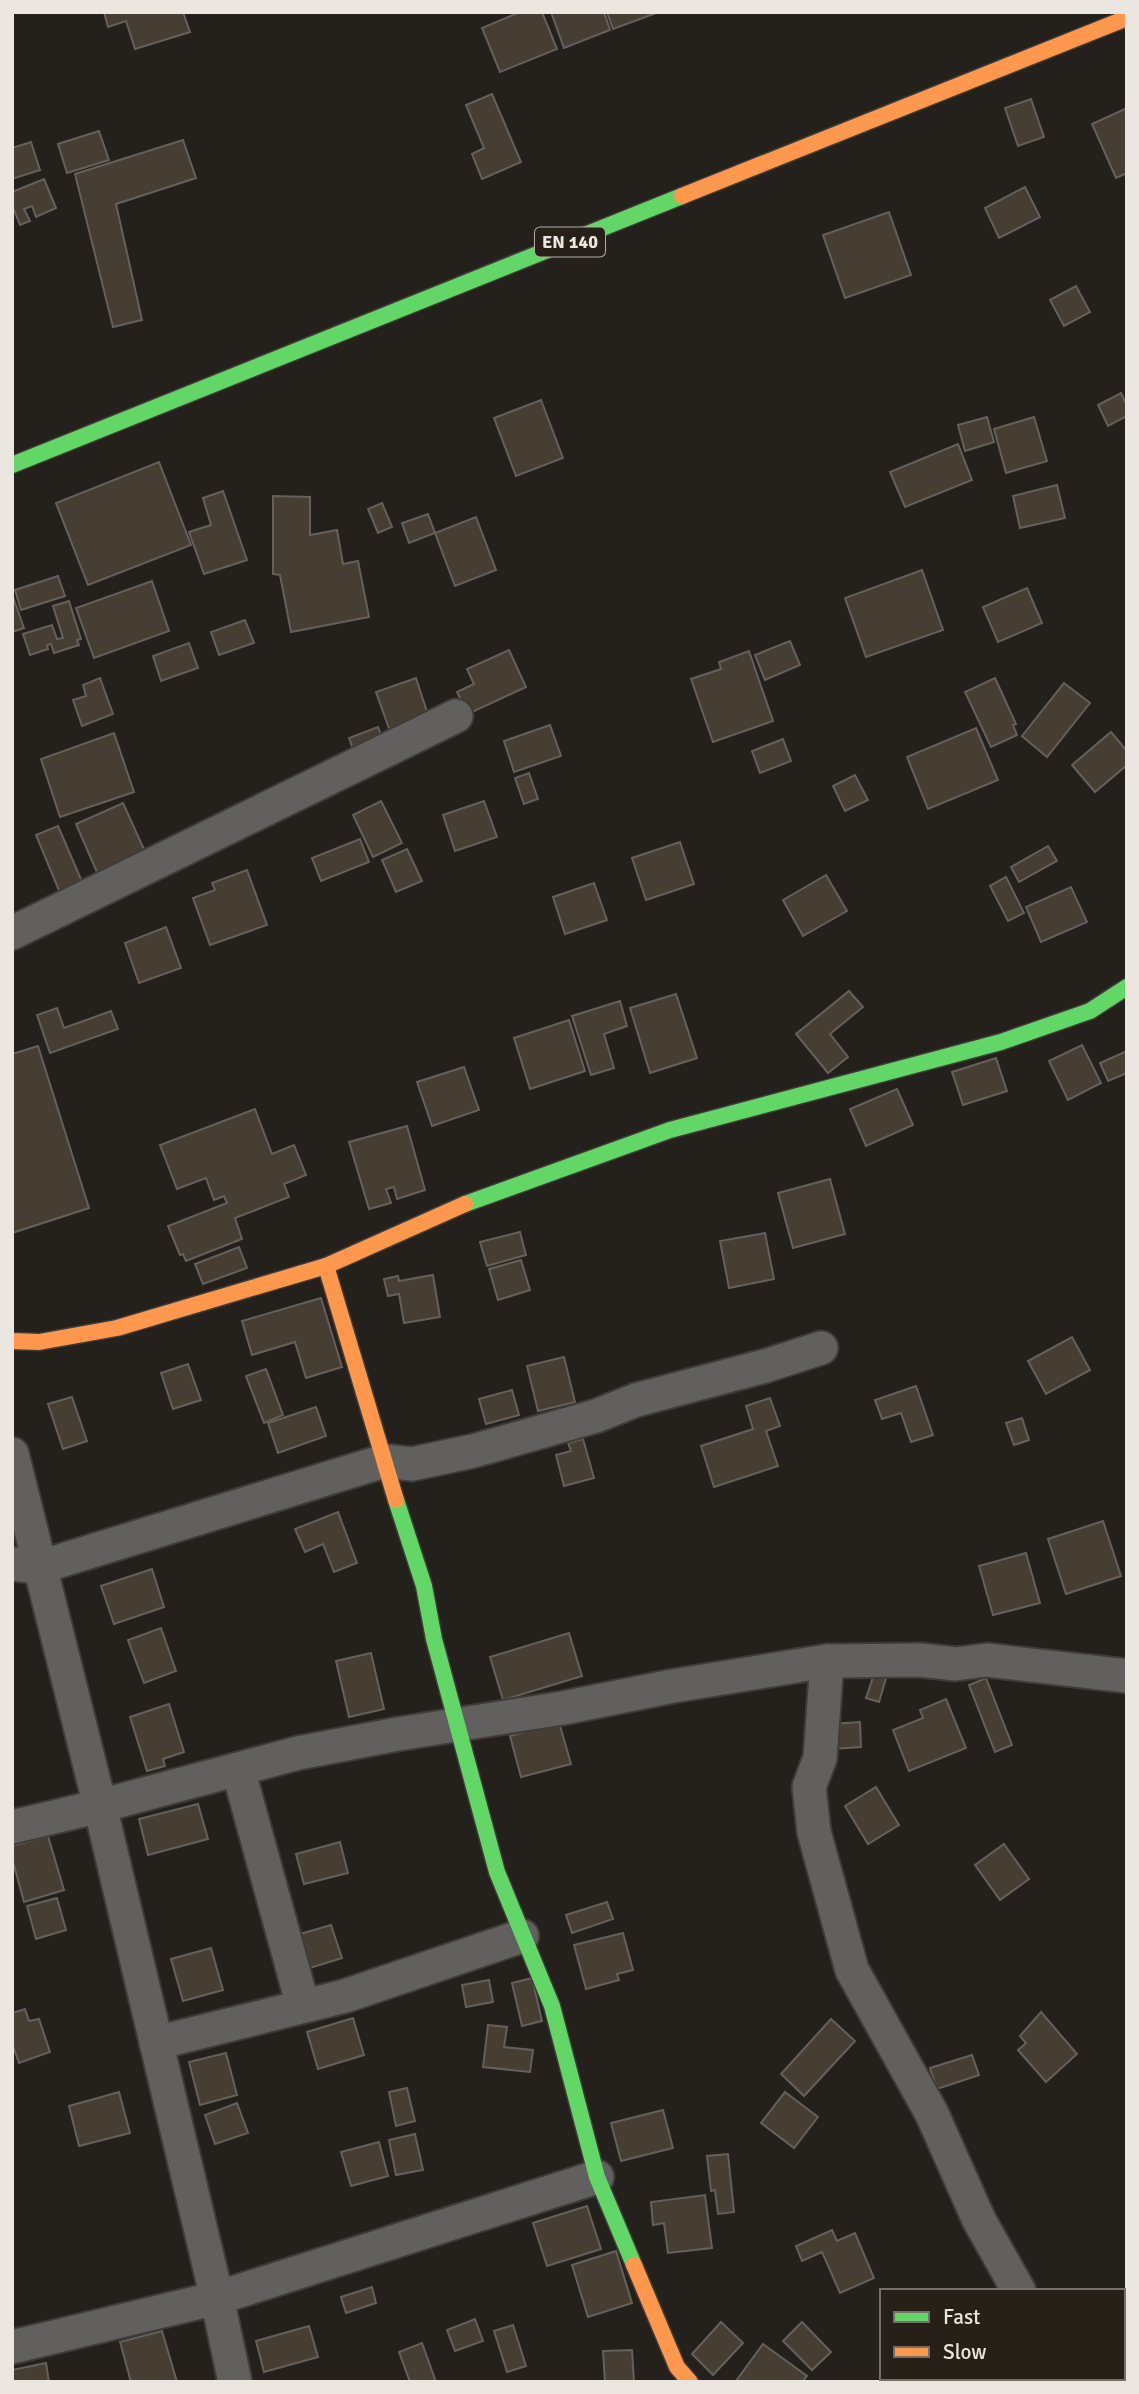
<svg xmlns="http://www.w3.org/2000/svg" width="1139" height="2394" viewBox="0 0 1139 2394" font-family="Signika,sans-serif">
	<rect width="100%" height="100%" fill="#24201c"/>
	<g fill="#463e33" stroke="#64605c" stroke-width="2">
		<polygon points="104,12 183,12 190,32 135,49 126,21 108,27"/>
		<polygon points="520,12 542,12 557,49 500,72 482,28"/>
		<polygon points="551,12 604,12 610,30 564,48"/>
		<polygon points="607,12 659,12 613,29"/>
		<polygon points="492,94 521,162 482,179 472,154 484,148 466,105"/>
		<polygon points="1031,99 1044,137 1018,146 1005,108"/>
		<polygon points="1127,108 1127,173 1116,178 1092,124"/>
		<polygon points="99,131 109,160 67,173 58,144"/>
		<polygon points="183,140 196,178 116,204 142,320 113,327 75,174"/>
		<polygon points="31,142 40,170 12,179 12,148"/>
		<polygon points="44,179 56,208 36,217 32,206 24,209 30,221 20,225 12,205 12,192"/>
		<polygon points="1025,187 1040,217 999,238 985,208"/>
		<polygon points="889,212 911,275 845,298 823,235"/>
		<polygon points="1076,286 1090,312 1064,326 1050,300"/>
		<polygon points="1121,393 1127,406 1127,416 1108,426 1098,405"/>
		<polygon points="541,400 563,458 516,476 494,418"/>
		<polygon points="987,417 994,442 965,451 958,425"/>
		<polygon points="1034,417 1047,461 1006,473 994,429"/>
		<polygon points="958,444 972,480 905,507 890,472"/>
		<polygon points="159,462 191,545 88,585 56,503"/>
		<polygon points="1057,485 1065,518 1020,528 1013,496"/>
		<polygon points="223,491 247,560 204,574 189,532 211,525 203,498"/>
		<polygon points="273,496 310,497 310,535 337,530 343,564 358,561 369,617 291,632 280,575 273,574"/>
		<polygon points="382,503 392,527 378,533 368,509"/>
		<polygon points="428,514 435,533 409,543 402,523"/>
		<polygon points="476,517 496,570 455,586 435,533"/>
		<polygon points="922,570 943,630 866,657 845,598"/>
		<polygon points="58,576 65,596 21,610 15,590"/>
		<polygon points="152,581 169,631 94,658 76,608"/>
		<polygon points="1027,588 1042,623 998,642 983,607"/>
		<polygon points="12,594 24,628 12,632"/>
		<polygon points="69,601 81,639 77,640 79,645 54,653 51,644 47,645 48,649 30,655 23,634 52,625 57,639 63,638 53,606"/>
		<polygon points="245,620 254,643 219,655 211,632"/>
		<polygon points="790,641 800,665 765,680 755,655"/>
		<polygon points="189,643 198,668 161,681 153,656"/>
		<polygon points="509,650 526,687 468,714 457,692 474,684 467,669"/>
		<polygon points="749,651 773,721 713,742 691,679 721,669 719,662"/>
		<polygon points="100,678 113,714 82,726 73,700 86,696 83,685"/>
		<polygon points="416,678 431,724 392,737 376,692"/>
		<polygon points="995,678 1016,724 1013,725 1017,735 991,747 965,692"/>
		<polygon points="1064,683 1090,703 1047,757 1022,736"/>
		<polygon points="550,725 561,756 514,772 504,741"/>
		<polygon points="378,727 386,749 357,760 349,738"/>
		<polygon points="976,728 998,780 928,809 907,757"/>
		<polygon points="1111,732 1127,751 1127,765 1095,792 1072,765"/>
		<polygon points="114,733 134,792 60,817 41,759"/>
		<polygon points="783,739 791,761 760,773 752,751"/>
		<polygon points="529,773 538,799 524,804 515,778"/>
		<polygon points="855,775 868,800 845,811 833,786"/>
		<polygon points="381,801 402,843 373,857 353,815"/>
		<polygon points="484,801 497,837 455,851 443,815"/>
		<polygon points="123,803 147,856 99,877 76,824"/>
		<polygon points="58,826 83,884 60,893 36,835"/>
		<polygon points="360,839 369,862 321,881 312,858"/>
		<polygon points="680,842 694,884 646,900 632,858"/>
		<polygon points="1048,846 1057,861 1019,882 1011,867"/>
		<polygon points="407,849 422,881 396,892 382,860"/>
		<polygon points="247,870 267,925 210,945 193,898 215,890 212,883"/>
		<polygon points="826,875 847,911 803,936 783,900"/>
		<polygon points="1006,877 1024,913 1008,921 990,886"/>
		<polygon points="594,883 607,920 565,934 553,897"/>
		<polygon points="1071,887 1087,922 1041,942 1026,907"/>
		<polygon points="166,927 181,968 139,983 125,943"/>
		<polygon points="849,991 863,1007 830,1034 848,1057 828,1073 796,1034"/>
		<polygon points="676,994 697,1058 650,1073 630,1008"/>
		<polygon points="620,1001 627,1026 604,1034 614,1068 591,1075 572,1016"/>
		<polygon points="57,1008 64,1028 111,1011 118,1029 50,1053 37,1015"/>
		<polygon points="569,1020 585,1071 530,1089 514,1038"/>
		<polygon points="1082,1045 1101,1083 1068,1100 1049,1061"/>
		<polygon points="38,1046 89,1208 12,1233 12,1054"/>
		<polygon points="1127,1051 1127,1073 1108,1081 1100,1063"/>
		<polygon points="996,1058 1007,1091 963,1105 952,1072"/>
		<polygon points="464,1067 479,1110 432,1126 417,1082"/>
		<polygon points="897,1089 913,1125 866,1146 850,1109"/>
		<polygon points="255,1109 272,1154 294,1145 306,1175 284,1184 289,1197 235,1218 242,1239 186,1261 183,1254 180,1255 168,1226 227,1203 224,1196 214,1200 206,1178 177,1189 160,1145"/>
		<polygon points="407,1126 425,1190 397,1199 394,1187 386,1189 391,1203 369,1209 349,1142"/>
		<polygon points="830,1179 845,1234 793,1248 778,1193"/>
		<polygon points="520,1232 526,1255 487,1266 480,1242"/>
		<polygon points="765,1233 774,1279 729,1288 720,1241"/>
		<polygon points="239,1247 247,1268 203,1284 195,1264"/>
		<polygon points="521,1260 530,1290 498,1300 489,1269"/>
		<polygon points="433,1275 440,1317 404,1323 399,1294 388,1296 384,1279 398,1276 399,1281"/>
		<polygon points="321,1298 342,1367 306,1378 295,1342 252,1355 242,1321"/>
		<polygon points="1072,1337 1090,1370 1046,1394 1028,1361"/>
		<polygon points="564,1357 575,1402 538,1411 527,1366"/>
		<polygon points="188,1364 201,1400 173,1409 161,1373"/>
		<polygon points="266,1369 283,1415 264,1423 246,1376"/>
		<polygon points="916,1386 933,1435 911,1442 901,1413 882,1419 875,1400"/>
		<polygon points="512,1390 519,1415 486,1424 479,1399"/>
		<polygon points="72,1397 87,1441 63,1449 48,1404"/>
		<polygon points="770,1398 780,1426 766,1431 778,1466 714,1487 701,1446 753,1429 746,1406"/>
		<polygon points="316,1407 326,1436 278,1453 268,1423"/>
		<polygon points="1022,1418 1029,1440 1014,1445 1006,1423"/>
		<polygon points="583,1439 594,1478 564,1486 556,1455 571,1451 568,1443"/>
		<polygon points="338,1512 357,1563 334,1572 323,1544 305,1552 295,1529"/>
		<polygon points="1103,1521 1121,1576 1066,1594 1048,1539"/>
		<polygon points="1026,1553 1040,1603 993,1615 979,1566"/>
		<polygon points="152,1569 164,1607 114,1624 101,1586"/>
		<polygon points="161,1628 176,1671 144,1683 128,1640"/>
		<polygon points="569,1633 582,1676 503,1700 490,1657"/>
		<polygon points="371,1653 384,1709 349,1717 336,1661"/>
		<polygon points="875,1671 887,1675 879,1702 866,1698"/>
		<polygon points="986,1678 1012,1745 995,1752 969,1685"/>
		<polygon points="946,1699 966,1748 909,1771 893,1730 923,1718 920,1710"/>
		<polygon points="169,1704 184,1752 163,1759 165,1766 147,1771 130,1717"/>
		<polygon points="559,1722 571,1764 521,1777 510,1736"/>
		<polygon points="860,1722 861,1747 833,1749 831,1724"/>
		<polygon points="876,1787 899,1825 868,1844 845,1806"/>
		<polygon points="198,1804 208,1839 148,1855 139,1819"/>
		<polygon points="48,1836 64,1890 24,1902 12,1858 12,1846"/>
		<polygon points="340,1842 348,1873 304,1884 296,1854"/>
		<polygon points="1004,1844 1029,1879 1000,1900 975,1865"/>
		<polygon points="57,1898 66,1930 36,1939 27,1906"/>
		<polygon points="607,1902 613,1919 572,1933 566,1915"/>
		<polygon points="331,1925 342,1958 310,1968 300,1934"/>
		<polygon points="623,1933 633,1970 617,1974 619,1980 586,1989 574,1945"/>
		<polygon points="211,1948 223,1990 183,2001 171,1959"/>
		<polygon points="532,1978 542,2021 522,2026 512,1983"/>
		<polygon points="489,1980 493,2002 466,2007 462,1985"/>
		<polygon points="25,2009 29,2021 39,2019 50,2052 19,2063 12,2043 12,2013"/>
		<polygon points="1041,2012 1077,2054 1046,2082 1018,2050 1026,2043 1020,2036"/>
		<polygon points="353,2018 364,2055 318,2069 307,2032"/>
		<polygon points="831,2019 855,2041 804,2096 781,2074"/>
		<polygon points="488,2025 507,2027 504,2047 533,2050 530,2072 483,2067"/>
		<polygon points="226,2053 237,2095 200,2105 189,2062"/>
		<polygon points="972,2055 979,2075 937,2089 930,2068"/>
		<polygon points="407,2088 415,2121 396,2126 389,2092"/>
		<polygon points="119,2092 130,2133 79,2146 69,2106"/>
		<polygon points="785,2092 818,2117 794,2148 761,2123"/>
		<polygon points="237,2103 248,2133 215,2144 205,2115"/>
		<polygon points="663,2110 673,2148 621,2161 611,2123"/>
		<polygon points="415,2134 423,2170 396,2175 389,2140"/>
		<polygon points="379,2142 388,2176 351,2186 341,2152"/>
		<polygon points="728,2154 734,2212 718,2214 715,2190 711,2191 707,2156"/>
		<polygon points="705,2195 712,2248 668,2253 664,2223 653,2225 651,2202"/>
		<polygon points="587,2206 601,2249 547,2266 533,2223"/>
		<polygon points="832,2230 837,2241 855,2233 874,2278 840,2293 822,2252 802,2261 796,2246"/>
		<polygon points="616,2251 632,2303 588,2317 572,2265"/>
		<polygon points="372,2287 376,2303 346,2313 341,2297"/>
		<polygon points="475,2319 483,2341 455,2351 447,2330"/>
		<polygon points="721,2322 743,2343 713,2375 692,2354"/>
		<polygon points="802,2322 831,2352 812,2370 783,2341"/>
		<polygon points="513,2325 526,2366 507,2372 494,2331"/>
		<polygon points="309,2326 318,2357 264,2372 256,2341"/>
		<polygon points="162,2331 177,2382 131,2382 120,2342"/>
		<polygon points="422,2343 436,2382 410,2382 399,2352"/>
		<polygon points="763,2344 807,2376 802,2382 736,2381"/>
		<polygon points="632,2350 634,2382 605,2382 603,2351"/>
		<polygon points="46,2363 49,2382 12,2382 12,2370"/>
	</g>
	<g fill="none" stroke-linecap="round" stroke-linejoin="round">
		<defs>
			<g id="street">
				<polyline points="12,933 456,716"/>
				<polyline points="12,1454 100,1806 217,2298 235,2382"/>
				<polyline points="12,1564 40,1567 384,1461 412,1464 473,1451 596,1416 636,1400 765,1366 821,1348"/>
				<polyline points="827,1661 820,1758 809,1787 814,1832 852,1970 932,2114 979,2220 1019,2291"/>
				<polyline points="238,1769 303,2006"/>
				<polyline points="12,1827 100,1806 298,1753 398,1734 563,1708 673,1686 827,1661 920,1660 956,1664 987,1660 1127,1676"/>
				<polyline points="156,2043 345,1996 522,1936"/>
				<polyline points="12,2347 217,2298 597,2177"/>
				<polyline points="1067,2378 1069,2382"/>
			</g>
			<g id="fast">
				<polyline points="12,465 682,196"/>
				<polyline points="465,1204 670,1130 1001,1042 1090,1011 1127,987"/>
				<polyline points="396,1500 424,1586 434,1639 497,1872 552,2006 597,2177 634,2265"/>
			</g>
			<g id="slow">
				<polyline points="682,196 1127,18"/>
				<polyline points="326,1266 396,1500"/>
				<polyline points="12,1341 39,1342 117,1328 326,1266 465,1204"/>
				<polyline points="634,2265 677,2367 690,2382"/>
			</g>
		</defs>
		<use href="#street" stroke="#3f3c38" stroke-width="37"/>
		<use href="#fast" stroke="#3f3c38" stroke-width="19"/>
		<use href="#slow" stroke="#3f3c38" stroke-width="19"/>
		<use href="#street" stroke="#61605e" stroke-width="33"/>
		<use href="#fast" stroke="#63d668" stroke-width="16"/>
		<use href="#slow" stroke="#ff974d" stroke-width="16"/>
	</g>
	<g text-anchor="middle" stroke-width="5" stroke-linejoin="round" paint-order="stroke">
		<rect fill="#272018" stroke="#b0aba4" stroke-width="2" x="535" y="227.5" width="70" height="29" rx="5"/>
		<g font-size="18" font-weight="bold" fill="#ebe6e0">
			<text x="570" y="248">EN 140</text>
		</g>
	</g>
	<rect width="1139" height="2394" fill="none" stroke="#ebe6e0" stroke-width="28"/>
	<rect x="880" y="2289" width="245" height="91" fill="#272018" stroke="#756f68" stroke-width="2"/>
	<rect x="894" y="2312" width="35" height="10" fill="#63d668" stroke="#756f68" stroke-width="2"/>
	<text x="943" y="2324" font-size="21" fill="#ebe6e0">Fast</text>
	<rect x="894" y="2347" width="35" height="10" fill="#ff974d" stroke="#756f68" stroke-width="2"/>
	<text x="943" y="2359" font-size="21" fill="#ebe6e0">Slow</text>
</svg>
